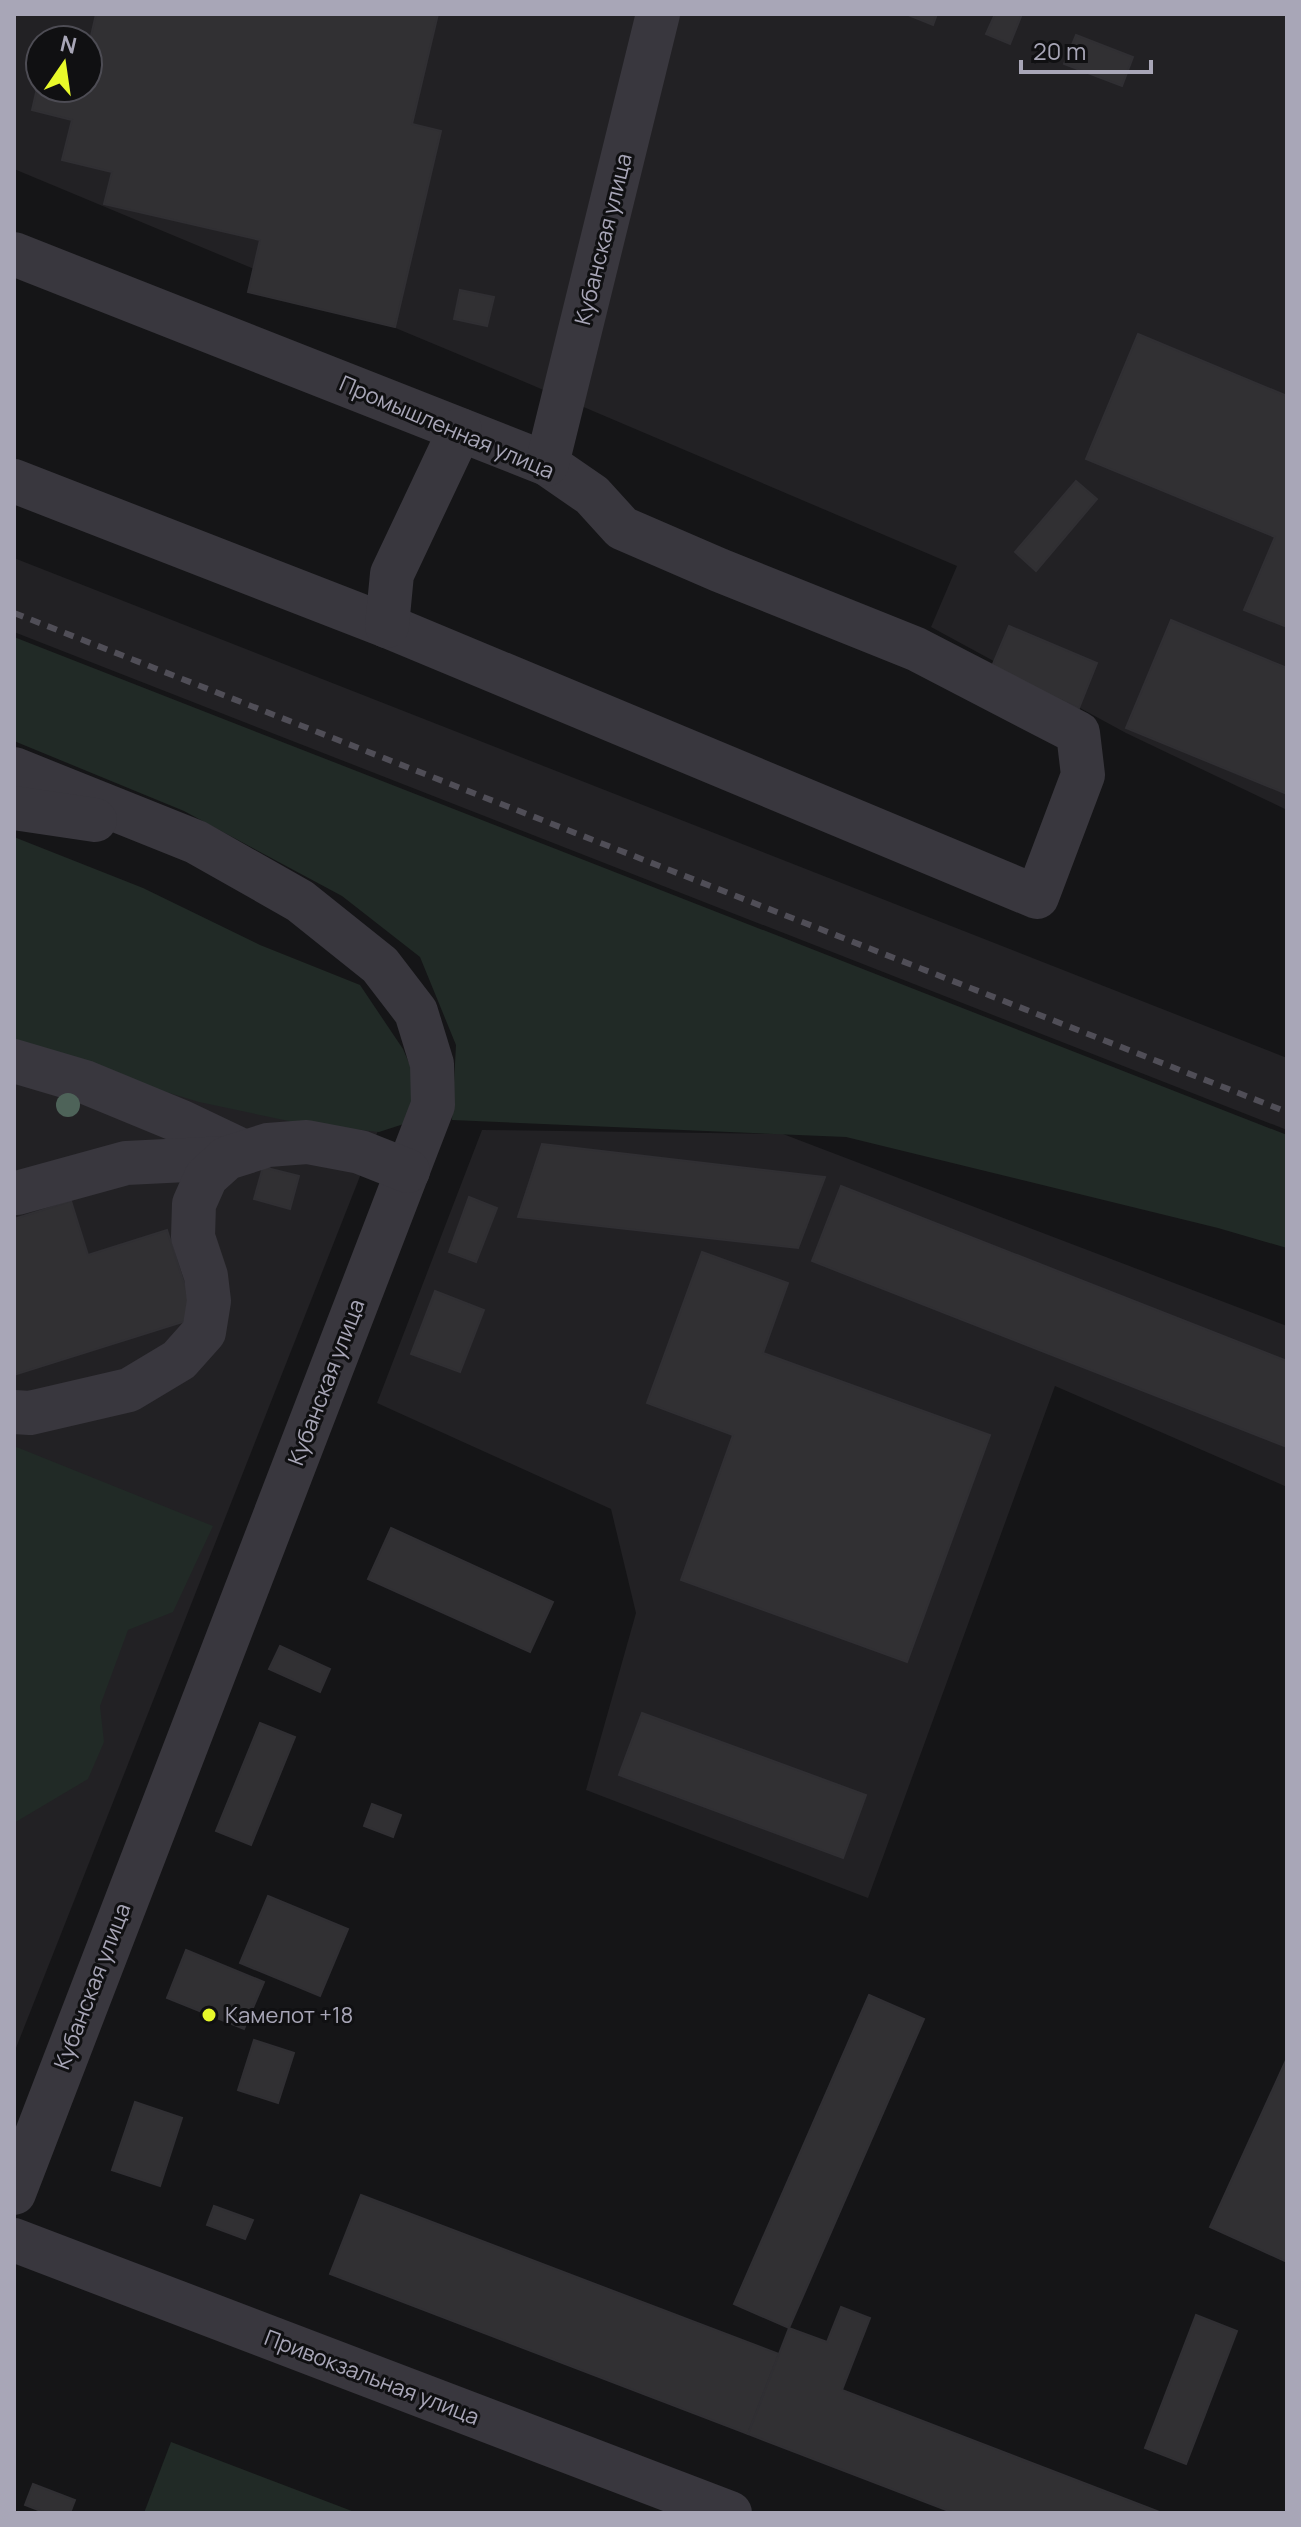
<svg xmlns="http://www.w3.org/2000/svg" width="1301" height="2527" viewBox="0 0 1301 2527" font-family="Manrope,sans-serif">
	<rect width="100%" height="100%" fill="#151517"/>
	<g fill="#222124" fill-rule="evenodd">
		<path d="M14,14H1287V810L1126,733L931,627L957,566L513,377L14,169ZM40,40H88V88H40Z"/>
		<polygon points="14,558 1287,1058 1287,1130 14,632"/>
		<polygon points="14,908 383,1118 14,2053"/>
		<polygon points="482,1130 783,1134 1287,1326 1287,1487 1055,1386 868,1898 586,1790 636,1613 611,1509 377,1403"/>
	</g>
	<g fill="#212a26">
		<polygon points="14,637 1287,1135 1287,1248 1218,1228 846,1137 452,1120 456,1045 420,957 342,896 184,811 14,741"/>
		<polygon points="14,837 143,888 260,945 360,985 403,1049 418,1084 410,1122 379,1132 298,1123 199,1102 14,1046"/>
		<polygon points="14,1446 213,1526 173,1612 128,1630 100,1706 104,1742 88,1779 14,1823"/>
		<polygon points="171,2442 357,2513 144,2513"/>
	</g>
	<g fill="#313033" stroke="#302f33" stroke-width="2">
		<polygon points="96,14 438,14 412,124 441,131 395,327 248,292 260,240 104,204 112,172 62,160 72,120 32,110 40,75 40,88 88,88 88,49"/>
		<polygon points="906,14 937,14 933,25"/>
		<polygon points="995,14 1022,14 1010,44 986,34"/>
		<polygon points="1076,35 1133,57 1122,86 1064,64"/>
		<polygon points="460,290 494,297 487,326 454,319"/>
		<polygon points="1138,334 1287,396 1287,627 1244,610 1275,537 1086,459"/>
		<polygon points="1076,481 1097,499 1036,571 1015,552"/>
		<polygon points="1171,620 1287,668 1287,794 1126,728"/>
		<polygon points="1009,626 1097,663 1079,708 990,671"/>
		<polygon points="542,1144 825,1177 798,1248 518,1217"/>
		<polygon points="263,1167 299,1176 290,1209 254,1199"/>
		<polygon points="841,1186 1287,1361 1287,1447 812,1261"/>
		<polygon points="469,1197 497,1208 476,1262 449,1252"/>
		<polygon points="71,1201 88,1255 167,1230 195,1318 14,1375 14,1219"/>
		<polygon points="702,1252 788,1283 763,1353 990,1435 907,1662 681,1580 733,1435 647,1403"/>
		<polygon points="435,1291 484,1310 460,1372 411,1354"/>
		<polygon points="391,1528 553,1602 530,1652 368,1579"/>
		<polygon points="280,1646 330,1669 320,1692 269,1669"/>
		<polygon points="642,1713 866,1795 843,1858 619,1775"/>
		<polygon points="260,1723 295,1737 251,1845 216,1831"/>
		<polygon points="372,1804 401,1815 393,1837 364,1826"/>
		<polygon points="268,1896 348,1929 320,1996 240,1963"/>
		<polygon points="186,1950 264,1982 244,2029 167,1998"/>
		<polygon points="869,1995 924,2019 789,2328 734,2304"/>
		<polygon points="254,2040 294,2053 278,2103 238,2090"/>
		<polygon points="1287,2058 1287,2262 1210,2227"/>
		<polygon points="135,2102 182,2118 160,2186 112,2170"/>
		<polygon points="361,2195 779,2354 748,2434 330,2274"/>
		<polygon points="214,2206 253,2220 245,2239 207,2225"/>
		<polygon points="841,2307 870,2318 842,2390 1162,2513 954,2513 748,2434 789,2328 827,2342"/>
		<polygon points="1196,2315 1237,2331 1186,2464 1145,2448"/>
		<polygon points="33,2484 75,2500 70,2513 46,2513 25,2505"/>
	</g>
	<g fill="none" stroke-linecap="round" stroke-linejoin="round">
		<g stroke="#39373e" stroke-width="44">
			<polyline points="14,254 547,464 592,495 622,528 719,570 916,649 1078,733 1083,775 1037,897 387,626 14,481"/>
			<polyline points="547,464 658,14"/>
			<polyline points="387,626 392,574 460,430"/>
			<polyline points="14,769 196,842 300,901 380,965 416,1012 432,1064 433,1105 14,2193"/>
			<polyline points="14,808 95,820"/>
			<polyline points="14,1061 85,1082 182,1122 245,1152"/>
			<polyline points="17,1193 126,1163 227,1158"/>
			<polyline points="14,1412 30,1413 129,1390 179,1360 204,1332 209,1301 206,1276 193,1237 194,1204 206,1177 227,1158 268,1145 307,1142 360,1152 408,1171"/>
			<polyline points="14,2240 730,2513"/>
		</g>
		<polyline stroke="#504e57" stroke-width="6" stroke-dasharray="10 8" stroke-linecap="butt" points="14,613 1287,1112"/>
	</g>
	<circle fill="#4e6359" cx="68" cy="1105" r="12"/>
	<circle fill="#e8f92a" stroke="#101012" stroke-width="3" cx="209" cy="2015" r="8"/>
	<g text-anchor="middle" stroke-width="6" stroke-linejoin="round" paint-order="stroke">
		<g font-size="22" fill="#a8a6b7" stroke="#101012">
			<text transform="translate(603 239) rotate(-76)" y="8">Кубанская улица</text>
			<text transform="translate(447 427) rotate(23)" y="8">Промышленная улица</text>
			<text transform="translate(326 1382) rotate(-69)" y="8">Кубанская улица</text>
			<text transform="translate(92 1986) rotate(-69)" y="8">Кубанская улица</text>
			<text transform="translate(372 2377) rotate(21)" y="8">Привокзальная улица</text>
		</g>
		<g font-size="22" fill="#a8a6b7" stroke="#101012" text-anchor="start">
			<text x="225" y="2023">Камелот +18</text>
		</g>
	</g>
	<rect width="1301" height="2527" fill="none" stroke="#a8a6b7" stroke-width="32"/>
	<g transform="translate(64 64) rotate(13)"><circle r="38" fill="#101012" stroke="#4d4c54" stroke-width="2"/>
	<path d="M0-6L14 30L0 20L-14 30Z" fill="#e8f92a"/>
	<text y="-12" font-size="22" font-weight="bold" text-anchor="middle" fill="#a8a6b7">N</text>
	</g>
	<path d="M1021 60v12h130v-12" fill="none" stroke="#a8a6b7" stroke-width="4"/>
	<text x="1033" y="60" font-size="24" fill="#a8a6b7" stroke="#101012" stroke-width="6" paint-order="stroke">20 m</text>
</svg>
